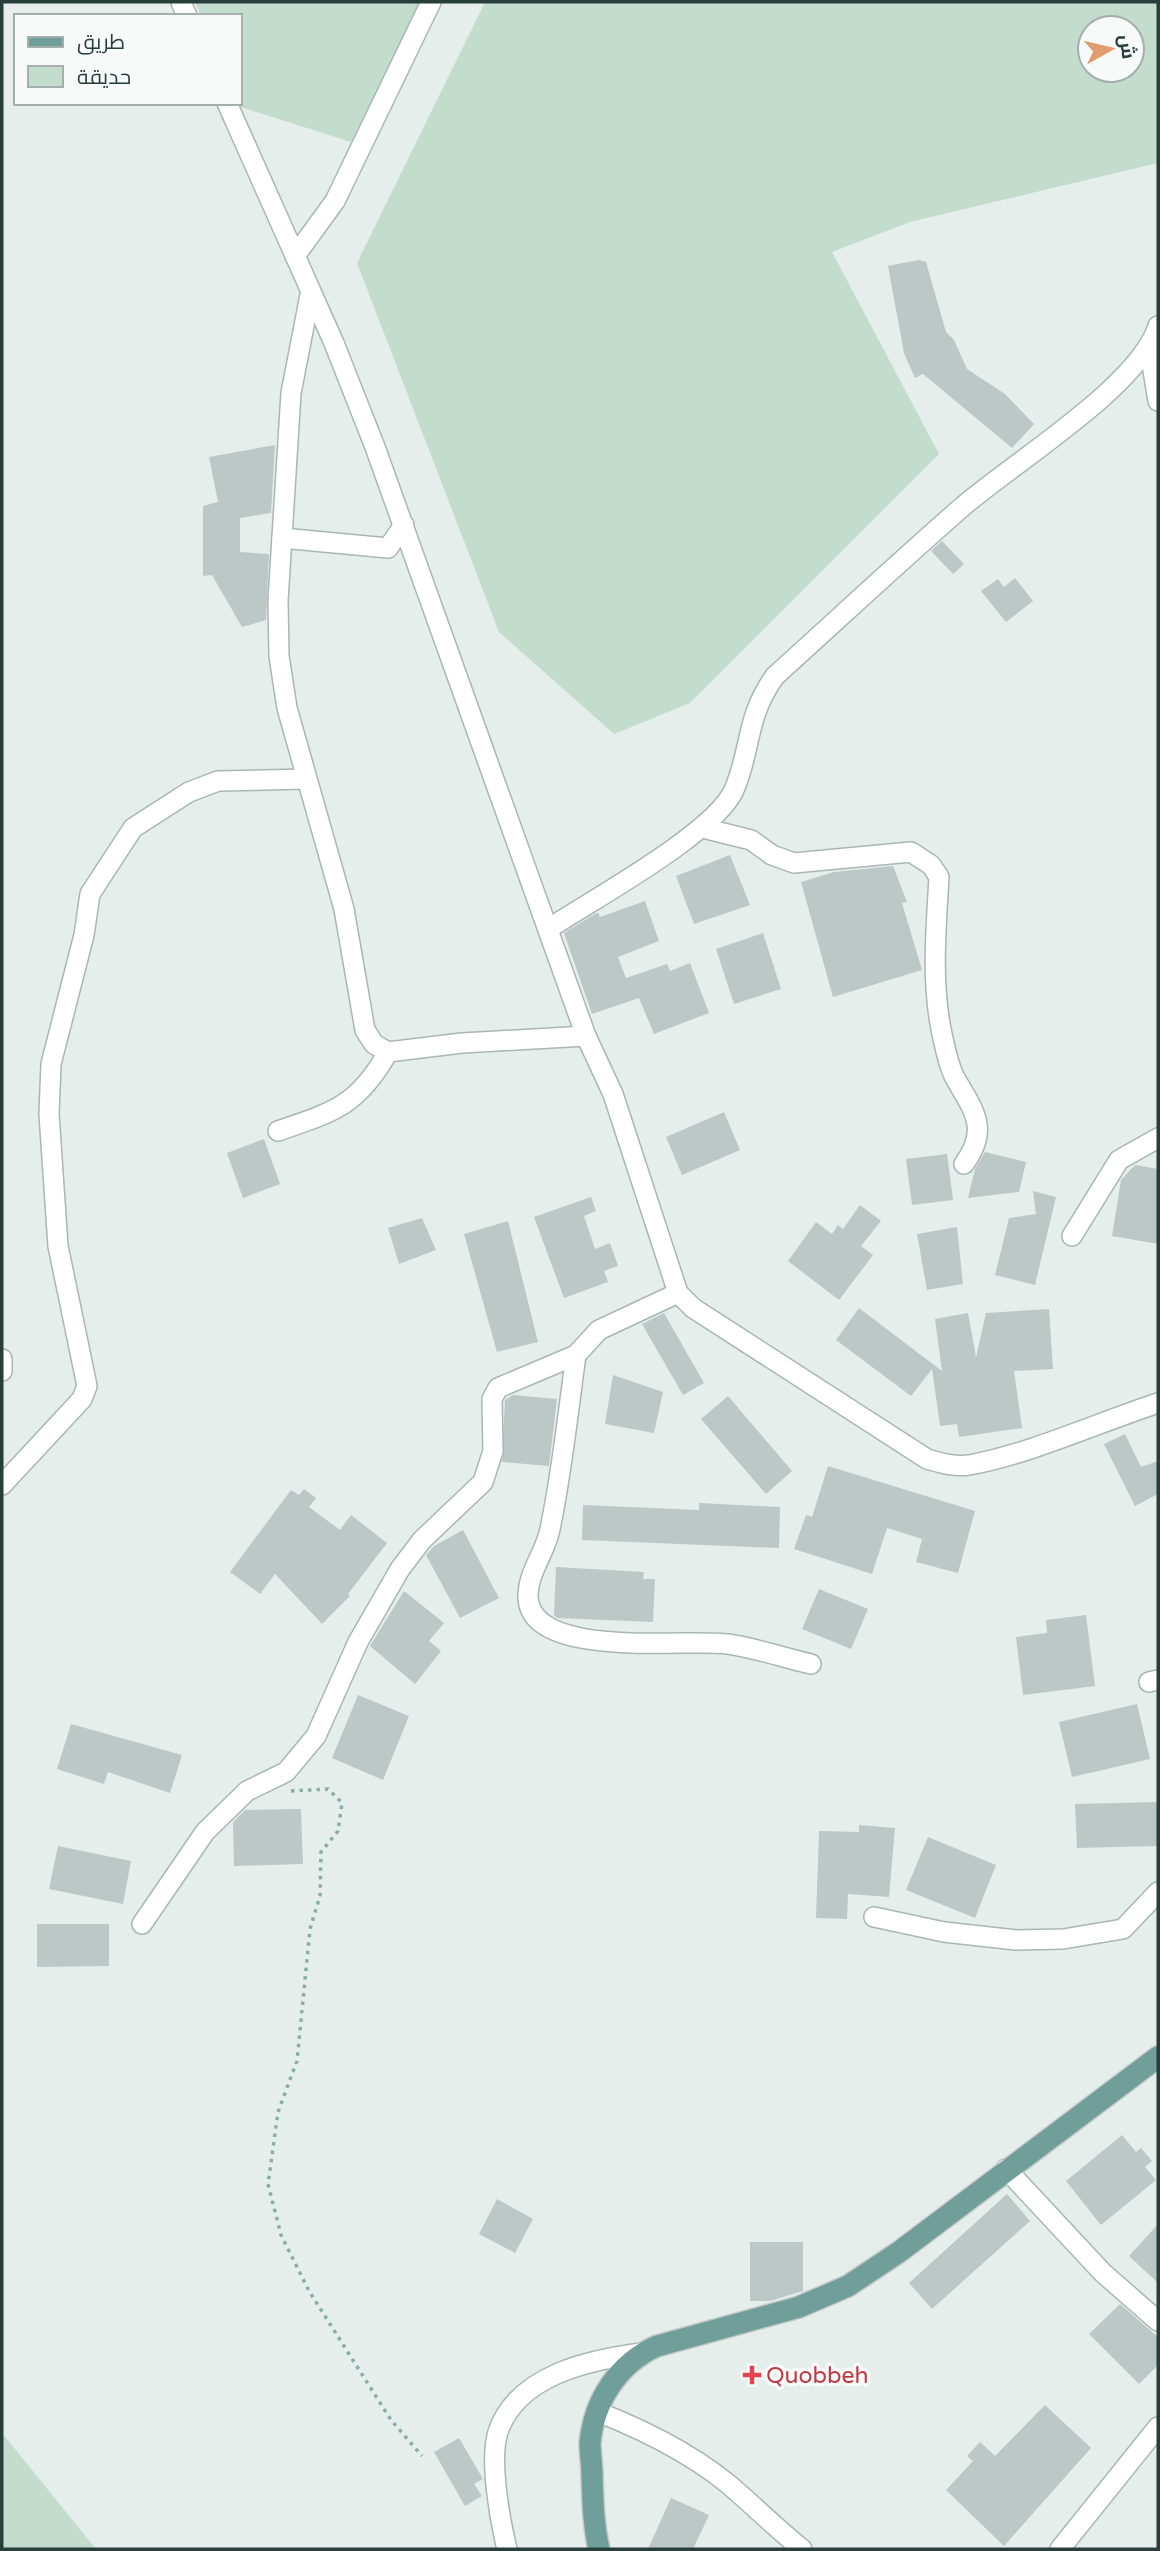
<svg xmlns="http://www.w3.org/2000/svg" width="1160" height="2551" viewBox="0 0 1160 2551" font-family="'Varela Round',Cairo,sans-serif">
	<rect width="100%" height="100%" fill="#e6eeeb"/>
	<g fill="#c2dccd" fill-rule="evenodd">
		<polygon points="195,2 421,2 351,142 241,107 240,16 201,16"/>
		<path d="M485,2H1158V163L910,222L832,252L939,454L690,703L614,734L499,632L357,263ZM1090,28H1132V70H1090Z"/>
		<polygon points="2,2433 96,2549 2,2549"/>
	</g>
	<g fill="#bcc8c5">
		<polygon points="919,260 926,262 946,332 954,340 967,369 1005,394 1034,424 1012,448 923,374 915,378 904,353 888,266"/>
		<polygon points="275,445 271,513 240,518 240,552 269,554 266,620 242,627 212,575 203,576 203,506 218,502 209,457"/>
		<polygon points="942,541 964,564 953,574 931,551"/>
		<polygon points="1015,578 1033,601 1006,622 981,591 998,579 1004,587"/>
		<polygon points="730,855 750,905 694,924 676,876"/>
		<polygon points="893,866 907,902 902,903 922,970 833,997 801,882 834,872"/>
		<polygon points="645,901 659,941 618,957 626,978 667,964 670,971 690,963 709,1013 654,1034 639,998 592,1014 564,933 595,914 598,913 600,917"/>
		<polygon points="763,933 781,989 734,1004 716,949"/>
		<polygon points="724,1112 740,1150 682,1175 666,1137"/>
		<polygon points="264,1139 280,1184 243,1198 227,1153"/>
		<polygon points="985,1152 1026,1162 1019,1192 968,1198 975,1169"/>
		<polygon points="947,1154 953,1200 912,1205 906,1159"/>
		<polygon points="1135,1165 1158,1169 1158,1244 1112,1236 1121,1180"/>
		<polygon points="1033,1191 1056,1197 1035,1285 995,1275 1009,1218 1036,1214"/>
		<polygon points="591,1197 596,1211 584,1216 595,1249 610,1243 618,1266 604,1271 608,1282 564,1298 534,1217"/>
		<polygon points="860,1205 881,1221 861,1246 873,1255 839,1300 788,1261 816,1222 832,1234 838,1225 843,1229"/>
		<polygon points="422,1218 436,1250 399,1264 388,1228"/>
		<polygon points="508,1221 538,1342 497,1352 464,1234"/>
		<polygon points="957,1227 963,1284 927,1290 917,1234"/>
		<polygon points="859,1308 942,1371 935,1319 968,1313 976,1357 986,1313 1049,1309 1053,1369 1014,1371 1022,1428 959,1437 957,1424 940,1426 932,1369 911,1396 836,1340"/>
		<polygon points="664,1313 704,1383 683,1395 642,1324"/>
		<polygon points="613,1375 663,1392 654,1433 605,1424"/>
		<polygon points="513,1395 557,1399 549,1466 502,1462 505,1400"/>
		<polygon points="728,1396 792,1471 766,1494 701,1419"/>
		<polygon points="1125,1434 1141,1467 1158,1461 1158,1494 1135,1506 1104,1444"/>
		<polygon points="828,1466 975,1511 958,1573 916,1562 922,1539 887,1528 872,1574 794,1549 806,1515 812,1517"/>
		<polygon points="304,1489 316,1498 309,1507 340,1530 351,1515 387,1543 348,1594 350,1596 322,1624 275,1574 260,1594 230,1572 291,1490 299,1495"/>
		<polygon points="699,1503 780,1507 779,1548 582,1540 583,1505 699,1510"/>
		<polygon points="463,1530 499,1598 460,1618 426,1555 434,1546"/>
		<polygon points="556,1567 644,1572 643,1579 655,1579 653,1622 557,1618 554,1615"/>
		<polygon points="819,1589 868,1609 851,1649 802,1629"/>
		<polygon points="404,1591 444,1623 429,1641 441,1651 415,1684 370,1646"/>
		<polygon points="1086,1615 1095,1686 1023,1695 1016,1637 1047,1633 1046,1620"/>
		<polygon points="358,1695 409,1716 383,1780 332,1758"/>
		<polygon points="1137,1704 1150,1759 1072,1777 1059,1722"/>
		<polygon points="71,1724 182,1755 170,1793 108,1772 104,1784 57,1769"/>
		<polygon points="1158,1802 1158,1846 1077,1848 1075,1804"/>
		<polygon points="301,1809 303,1864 234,1866 233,1822 245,1810"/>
		<polygon points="859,1825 895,1828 889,1897 848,1894 847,1919 816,1918 819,1831 859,1832"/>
		<polygon points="928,1837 996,1865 975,1918 906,1890"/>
		<polygon points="58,1846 131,1861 123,1904 49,1889"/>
		<polygon points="37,1924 109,1924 109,1966 37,1967"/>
		<polygon points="1122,2135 1136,2152 1141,2148 1152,2161 1145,2167 1156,2180 1101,2225 1066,2181"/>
		<polygon points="1007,2194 1030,2221 932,2309 909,2283"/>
		<polygon points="497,2199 533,2219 515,2253 479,2234"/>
		<polygon points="1158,2224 1158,2283 1129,2256"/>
		<polygon points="750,2242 803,2242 803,2291 770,2301 750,2301"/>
		<polygon points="1120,2304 1158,2337 1158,2365 1139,2384 1089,2334"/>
		<polygon points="1045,2405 1091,2448 1004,2546 946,2490 973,2461 967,2456 980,2442 995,2456"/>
		<polygon points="459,2438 483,2479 474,2484 482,2496 465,2506 434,2452"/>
		<polygon points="671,2498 709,2515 693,2549 648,2549"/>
	</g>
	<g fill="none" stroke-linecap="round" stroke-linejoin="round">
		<defs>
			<g id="minor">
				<polyline points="181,2 187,16"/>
				<path d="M227,103L334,343L375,447L586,1036L613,1094L678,1293L693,1308L927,1459C941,1463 954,1467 969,1465C1027,1455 1100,1422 1158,1403"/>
				<polyline points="295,256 335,201 431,2"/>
				<polyline points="310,295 291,393 278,601 279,656 287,708 344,909 365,1030 374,1044 388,1052 462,1043 586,1036"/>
				<polyline points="1149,346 1158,401"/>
				<polyline points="282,538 388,548 404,525"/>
				<path d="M703,828L751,840L772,855L794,863L911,852L931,865L939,877C936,929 931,983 942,1034C945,1047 948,1064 954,1076C972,1109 991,1127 964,1164"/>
				<path d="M548,929C592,900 715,833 734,790C752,748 745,718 775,676C837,620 898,563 961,508C1011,464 1139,387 1158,326"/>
				<path d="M278,1131C333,1112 358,1106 388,1052"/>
				<polyline points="1072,1236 1119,1160 1158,1138"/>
				<path d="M576,1355C568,1413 562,1472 550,1529C546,1551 529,1571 528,1594C525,1661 687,1638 728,1644C756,1648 784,1658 811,1664"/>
				<polyline points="2,1359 2,1371"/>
				<polyline points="2,1485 82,1399 87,1386 58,1246 49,1114 51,1064 84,935 90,894 133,828 189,792 218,781 306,779"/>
				<polyline points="1149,1682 1158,1680"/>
				<polyline points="874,1917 944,1932 1016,1940 1063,1939 1123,1929 1158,1892"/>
				<polyline points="142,1924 205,1832 247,1791 286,1772 316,1736 358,1642 400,1569 422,1540 483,1482 493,1451 492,1399 498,1388 576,1355 599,1330 678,1293"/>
				<polyline points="1006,2169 1103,2273 1158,2321"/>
				<path d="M598,2412C649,2432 701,2458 742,2496C762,2514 781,2532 802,2549"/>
				<path d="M507,2549C500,2521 489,2460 498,2432C517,2375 589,2360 641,2353"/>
				<polyline points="1060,2549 1158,2427"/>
			</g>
			<path id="major" d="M599,2549C593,2524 593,2501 592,2475C592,2464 590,2453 590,2443C594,2400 619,2363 657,2346L799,2307L848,2286L899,2252L1158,2057"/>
		</defs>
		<use href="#minor" stroke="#a9b6b3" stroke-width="22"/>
		<use href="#major" stroke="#c3c9c8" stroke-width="24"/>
		<polyline stroke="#8aada8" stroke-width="3.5" stroke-dasharray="3.5 5" stroke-linecap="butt" points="291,1791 328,1789 342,1803 338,1831 321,1852 320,1896 310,1929 297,2061 278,2112 268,2184 281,2235 309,2291 391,2420 422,2456"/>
		<use href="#minor" stroke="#fff" stroke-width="19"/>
		<use href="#major" stroke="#709e99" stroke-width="21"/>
	</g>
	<path fill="#e0444e" stroke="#f7faf9" stroke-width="2.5" d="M748.5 2364.5h7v7h7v7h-7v7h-7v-7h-7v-7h7z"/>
	<g text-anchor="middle" stroke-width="7" stroke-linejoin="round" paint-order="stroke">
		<g font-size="23" fill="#be3a42" stroke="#f7faf9" text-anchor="start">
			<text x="766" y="2383">Quobbeh</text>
		</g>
	</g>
	<rect width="1160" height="2551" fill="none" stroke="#273e3b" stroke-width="7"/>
	<rect x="14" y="14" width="228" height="91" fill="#f7faf9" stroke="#a4afad" stroke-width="2"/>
	<rect x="28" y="37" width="35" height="10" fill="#709e99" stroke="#a4afad" stroke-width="2"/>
	<text x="77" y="49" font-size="21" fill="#273e3b">طريق</text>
	<rect x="28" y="66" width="35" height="21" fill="#c2dccd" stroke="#a4afad" stroke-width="2"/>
	<text x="77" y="84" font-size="21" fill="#273e3b">حديقة</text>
	<g transform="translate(1111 49) rotate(82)"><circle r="33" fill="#f7faf9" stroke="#a4afad" stroke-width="2"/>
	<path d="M0-5L12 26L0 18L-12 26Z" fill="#e39c6f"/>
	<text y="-10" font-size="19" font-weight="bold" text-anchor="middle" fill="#273e3b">ش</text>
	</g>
</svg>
